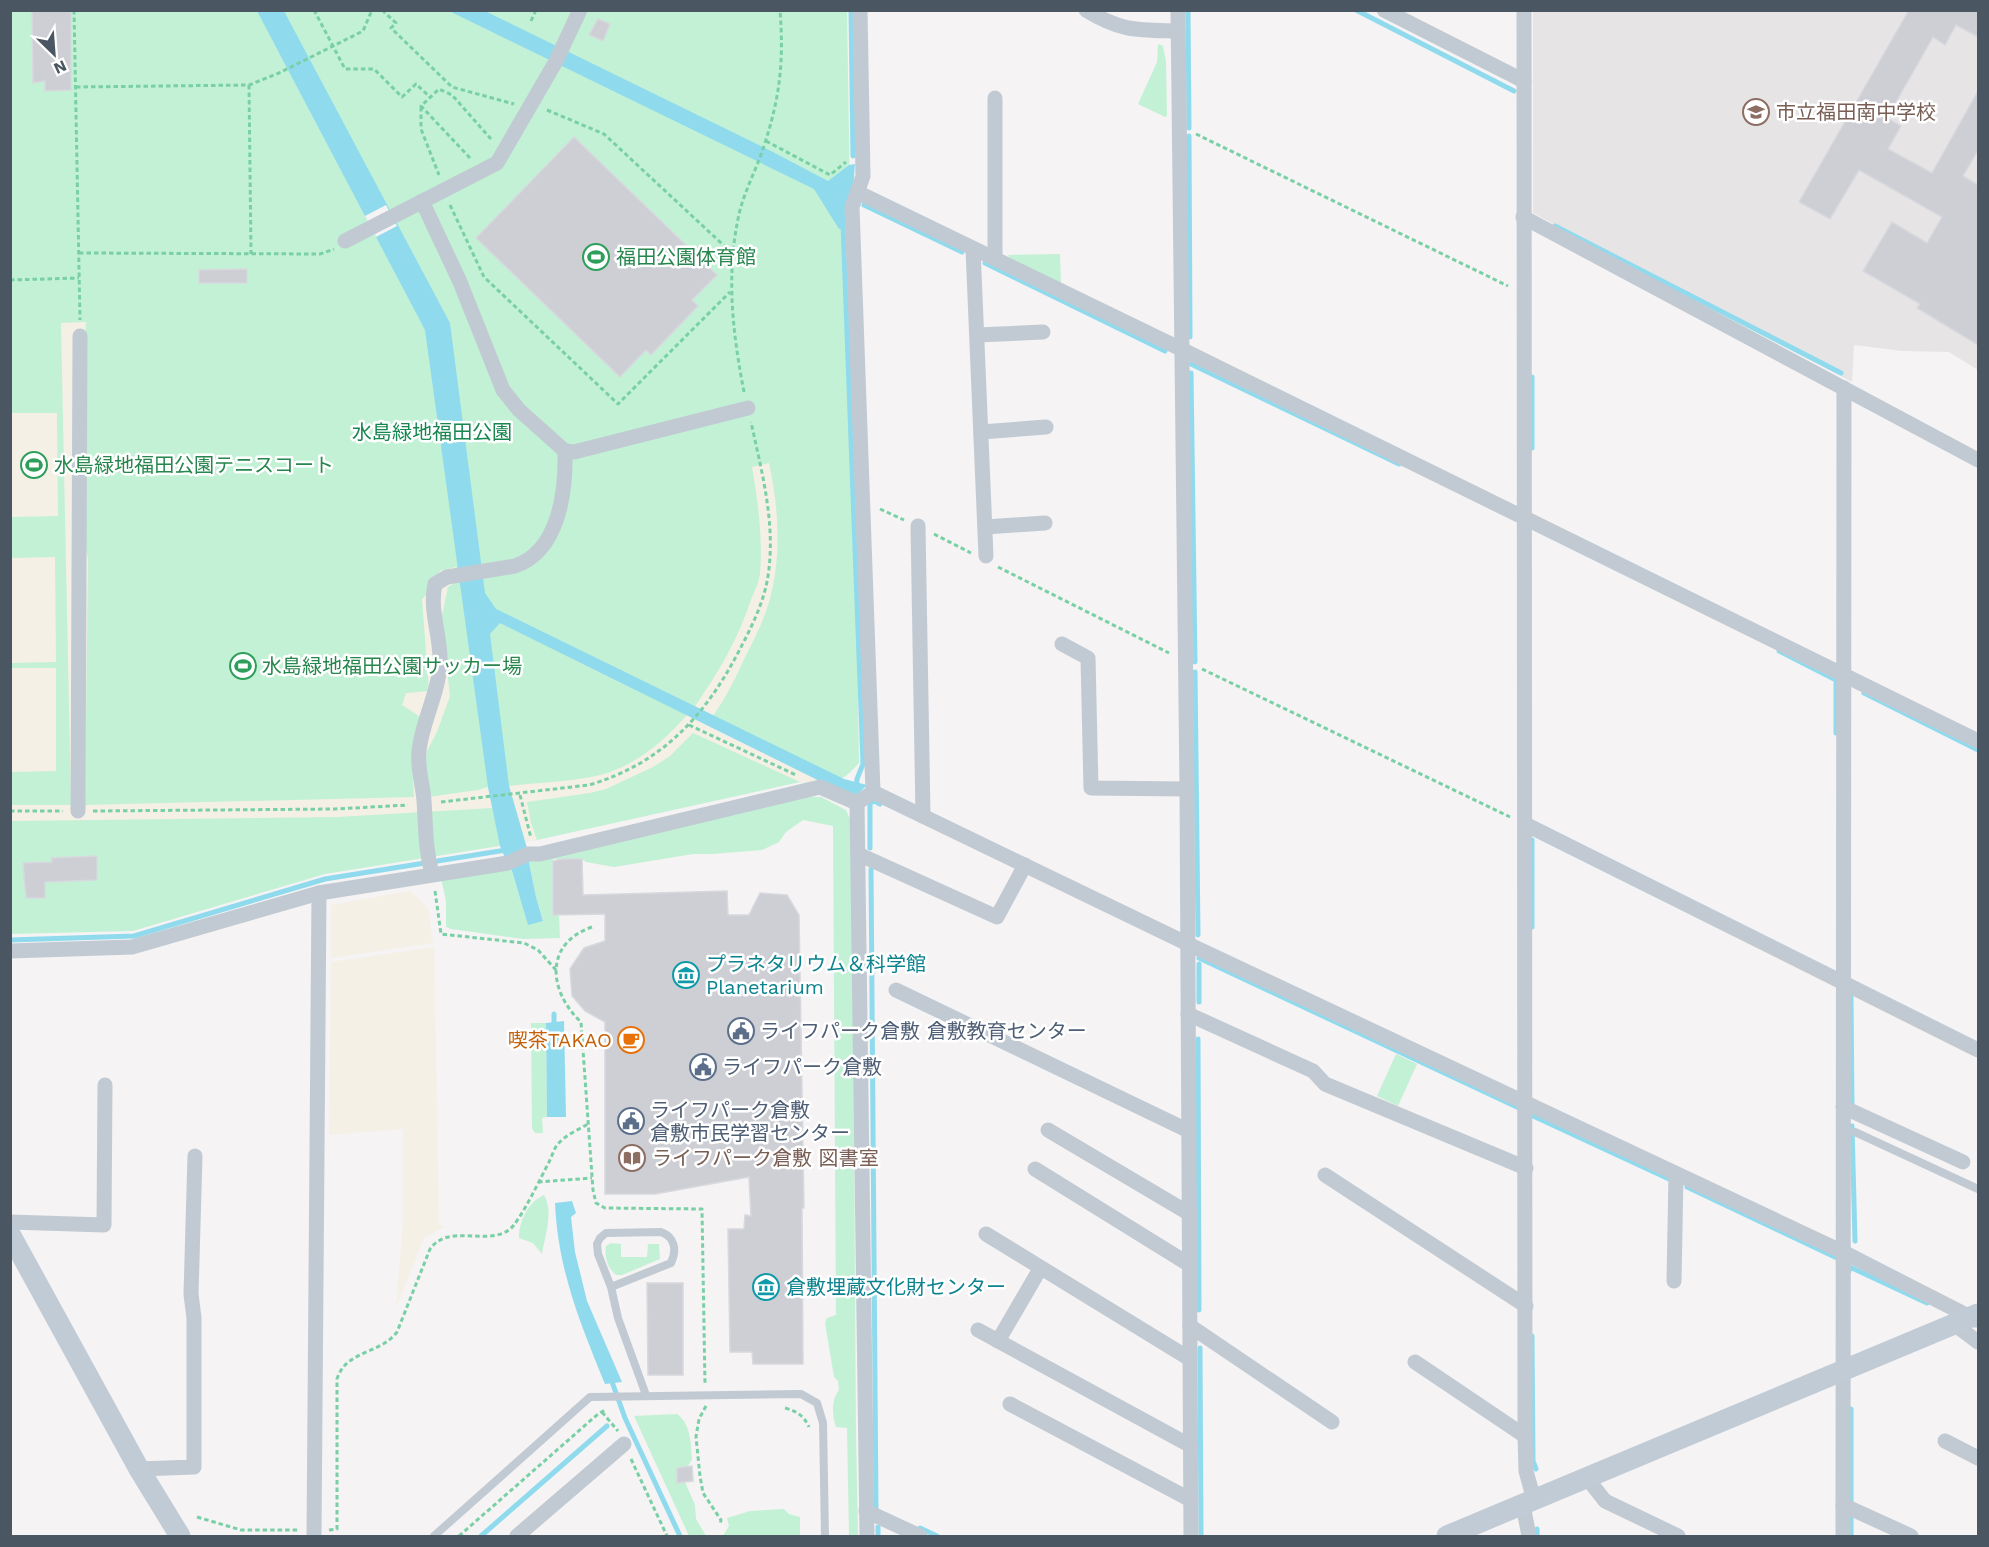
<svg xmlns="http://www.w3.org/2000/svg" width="1989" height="1547" viewBox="0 0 1989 1547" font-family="'Work Sans','Noto Sans JP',sans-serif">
	<rect width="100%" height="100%" fill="#f5f3f3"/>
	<polygon fill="#e6e4e5" points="1533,11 1978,11 1978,370 1949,352 1902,351 1854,345 1852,382 1533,213"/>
	<g fill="#c3f1d5">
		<path d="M11,11H847L859,763C837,787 832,785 800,782L537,840L325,874L133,931L11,934Z"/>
		<polygon points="1158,44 1163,46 1166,61 1167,116 1165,117 1138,104 1157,62"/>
		<polygon points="1060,254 1061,284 1011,261 1008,255"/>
		<path d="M807,797H821L846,810L852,823L856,1434L858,1536H849L847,1428L836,1427C832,1414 831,1401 839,1390L838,1381L834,1377L825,1323L827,1318L836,1315L833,826L803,820L786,832L779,842L762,850L712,854H693L614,867L586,862L582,859H553V914L559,915L560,938L523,939L451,929L446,927V901L441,878L510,864L528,924L543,920L536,897L528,858Z"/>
		<polygon points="531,1023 546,1023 547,1117 542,1118 543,1133 535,1133 532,1128"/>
		<polygon points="1396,1054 1417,1064 1398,1106 1377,1096"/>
		<path d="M544,1195C554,1212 545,1235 542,1254L533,1243L519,1238C519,1221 528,1202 544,1195Z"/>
		<path d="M611,1243L621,1244V1257H647L648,1244H659L660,1259L622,1275H616C608,1268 604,1257 606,1246Z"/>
		<path d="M677,1414C691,1424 691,1444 692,1460L687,1467L677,1468V1482H685L695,1505L696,1519L706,1536H689L634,1416Z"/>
		<polygon points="784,1509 789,1514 800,1517 800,1536 723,1536 729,1526 727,1518 750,1511"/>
	</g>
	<g fill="#f5f0e5">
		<polygon points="86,322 82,409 85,542 88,559 85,805 414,797 412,759 422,718 402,705 406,693 429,691 422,599 430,592 440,571 456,567 458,580 448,587 441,620 450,696 437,732 427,751 423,773 428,797 478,790 488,787 492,808 337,817 11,821 10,805 71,805 61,323"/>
		<polygon points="11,413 57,413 58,516 11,517"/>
		<path d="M769,463C780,514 783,572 762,622C757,633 752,644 746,655C736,677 727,696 713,716L695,706C719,672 738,639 751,600C754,592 759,582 760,574C763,538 758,502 752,467Z"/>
		<polygon points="55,557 56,662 11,663 11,558"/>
		<polygon points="10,668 56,668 56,771 11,772"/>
		<path d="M687,715L829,785L800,782L693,733L670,756L653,767L606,789L590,793L527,802L531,823L537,840L525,842L509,786C539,782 582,782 610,772C641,761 666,739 687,715Z"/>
		<polygon points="410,891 428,908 433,943 331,958 331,905"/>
		<polygon points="434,947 439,1224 444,1227 424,1238 396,1308 403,1224 403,1129 329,1135 331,962"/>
	</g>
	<g fill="#90daee">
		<polygon points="257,11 284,11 450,323 485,593 496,609 844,779 867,785 854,798 500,623 490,634 509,786 527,848 505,858 500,846 488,787 425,330"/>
		<polygon points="449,11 485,11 771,151 828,181 849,165 855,164 850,228 839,229 814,189"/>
		<polygon points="528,858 536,897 543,921 528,925 510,864"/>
		<polygon points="564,1021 566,1117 547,1117 546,1023"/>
		<path d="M572,1201L576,1213L571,1217L575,1252L587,1301L622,1382L605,1384C580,1323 558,1270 555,1203Z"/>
	</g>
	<polygon fill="#f5f3f3" points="386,205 397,226 376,237 365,216"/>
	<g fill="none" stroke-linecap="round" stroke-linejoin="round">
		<g stroke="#90daee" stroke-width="5">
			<polyline points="851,10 853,156"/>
			<polyline points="1188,10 1189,128"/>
			<polyline points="1356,10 1514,91"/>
			<polyline points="1189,136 1190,337"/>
			<polyline points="864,205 962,252"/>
			<polyline points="843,224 863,764 857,779 856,789"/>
			<polyline points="1555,226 1841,373"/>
			<polyline points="985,263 1165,351"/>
			<polyline points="1191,364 1399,464"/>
			<polyline points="1191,373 1195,662"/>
			<polyline points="1532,377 1532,448"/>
			<polyline points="1779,651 1836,680"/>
			<polyline points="1195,672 1198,935"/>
			<polyline points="1836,683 1836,733"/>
			<polyline points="1864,693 1978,750"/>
			<polyline points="870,848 870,803 875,801 880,804"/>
			<polyline points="871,869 876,1510"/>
			<polyline points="1532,927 1532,840"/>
			<polyline points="10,940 134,936 325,879 506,850"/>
			<polyline points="1199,958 1519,1108"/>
			<polyline points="1851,997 1852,1106"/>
			<polyline points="1199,1002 1199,964"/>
			<polyline points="554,1014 554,1028"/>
			<polyline points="1198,1039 1199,1310"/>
			<polyline points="1531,1115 1669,1179"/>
			<polyline points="1852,1126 1855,1241"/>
			<polyline points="1687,1187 1837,1258"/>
			<polyline points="1849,1271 1850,1267 1927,1303"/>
			<polyline points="1532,1336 1533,1461 1536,1469"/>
			<polyline points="1200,1348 1201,1536"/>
			<polyline points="611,1379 625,1418 680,1536"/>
			<polyline points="1851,1409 1851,1536"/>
			<polyline points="878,1527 878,1536"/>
			<polyline points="920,1528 937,1536"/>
			<polyline points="481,1536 607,1426"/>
			<polyline points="1537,1536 1537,1529"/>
		</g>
	</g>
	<g fill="#cdcfd5" stroke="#d7d9de" stroke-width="1.5">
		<polygon points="32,10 71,10 71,90 45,91 45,81 33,83"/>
		<polygon points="1909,10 1978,10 1978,37 1956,25 1945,45 1933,37 1887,118 1901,126 1888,149 1932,173 1978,91 1978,150 1963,176 1978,185 1978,345 1917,308 1920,304 1863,271 1892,222 1927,243 1942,217 1859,170 1830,219 1799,202"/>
		<polygon points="598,19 610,24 603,41 589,35"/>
		<polygon points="574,137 717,275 692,300 698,306 651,355 646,350 620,377 476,238"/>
		<polygon points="247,269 247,283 199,283 199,270"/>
		<polygon points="97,856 97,880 45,882 45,898 26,898 23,863 52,862 51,858"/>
		<polygon points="562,859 582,859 583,895 727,891 728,915 749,915 760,893 787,895 799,915 804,1208 802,1208 803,1364 753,1364 752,1352 730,1352 728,1229 744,1229 745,1215 751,1216 749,1177 655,1194 605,1194 605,1022 585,1011 572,996 570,969 584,948 605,941 605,914 553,915 553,861"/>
		<polygon points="647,1283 683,1283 683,1375 648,1375"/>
		<polygon points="692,1466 693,1481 677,1483 677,1468"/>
	</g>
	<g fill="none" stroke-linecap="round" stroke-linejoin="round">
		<g stroke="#7ad0a6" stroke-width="3" stroke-dasharray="4.5 3" stroke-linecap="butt">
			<polyline points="74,10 80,320"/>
			<polyline points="314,10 345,69 374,69 402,97 416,84 430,97"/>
			<polyline points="382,10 396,23 391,28 452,87 514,104"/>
			<polyline points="531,21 536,10"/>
			<polyline points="249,85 251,254"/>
			<polyline points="76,87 249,85 279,73 363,31 372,10"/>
			<polyline points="421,107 421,129 439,175"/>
			<polyline points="547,110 604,134 733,254"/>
			<polyline points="1196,134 1508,286"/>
			<polyline points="766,141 830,175 846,162"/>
			<polyline points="470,158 421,106 439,89 452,95 491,139"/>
			<polyline points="450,205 484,277 618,404 730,292"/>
			<polyline points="79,253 320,254 334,249"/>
			<polyline points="10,280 79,278"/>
			<path d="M744,392C733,335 726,277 738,219C743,193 756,171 764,146C780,97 784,62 780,10"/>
			<polyline points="880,509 904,520"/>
			<polyline points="934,534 971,553"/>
			<polyline points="998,567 1169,653"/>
			<polyline points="1202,669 1510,817"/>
			<polyline points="689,725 796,775"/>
			<polyline points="520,795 531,838"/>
			<path d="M441,802L589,785C663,763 706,715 740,649C752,626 764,602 768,576C776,524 762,473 751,422"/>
			<polyline points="10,811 63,811"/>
			<polyline points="93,811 335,809 408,805"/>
			<polyline points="435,891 441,934 524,943 538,950 556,970"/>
			<path d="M592,927C543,944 549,992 581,1022L593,1190L596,1203L605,1208L702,1209L705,1385"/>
			<polyline points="538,1182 592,1178"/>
			<polyline points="706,1406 699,1419 696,1437 700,1476 703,1493 721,1520 720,1525"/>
			<path d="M785,1408C797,1411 804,1416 809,1427"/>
			<polyline points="602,1412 618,1431"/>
			<polyline points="631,1459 667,1536"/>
			<polyline points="197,1517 241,1530 298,1530"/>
			<path d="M329,1530L337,1529V1379C346,1350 381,1354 397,1332L430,1249C449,1223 485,1246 509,1230C520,1222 542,1175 549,1162C552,1156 554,1149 557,1145C565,1135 578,1130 588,1124"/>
			<polyline points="459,1536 598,1414 605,1410"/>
		</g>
		<g stroke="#c1cad2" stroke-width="8">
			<polyline points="1855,1132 1978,1189"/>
			<path d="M611,1287L671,1263C677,1250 675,1237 661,1232L606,1233L600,1238L597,1244L598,1254L611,1287L618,1318L646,1395"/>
			<polyline points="434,1536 590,1397 801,1394 817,1403 823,1423 825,1536"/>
		</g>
		<g stroke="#c1cad2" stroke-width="15">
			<polyline points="860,10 863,176 852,207 873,792 857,803 867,1536"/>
			<path d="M1086,10C1122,32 1138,30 1178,31"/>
			<polyline points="1178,10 1187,789 1191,1536"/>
			<polyline points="1384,10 1524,81"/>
			<polyline points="1524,10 1525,1436 1526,1471 1534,1500"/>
			<polyline points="857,192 1181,349 1978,741"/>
			<polyline points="422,201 460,282 503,390 519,410 565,451 574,452 748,408"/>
			<polyline points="1523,217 1978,460"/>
			<polyline points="345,241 497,163 555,63 580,10"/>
			<polyline points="973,249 986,556"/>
			<polyline points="995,259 995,98"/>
			<polyline points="977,335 1043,332"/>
			<polyline points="981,432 1046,427"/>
			<polyline points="918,526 923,816"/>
			<polyline points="985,527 1045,523"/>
			<polyline points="1062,644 1088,658 1091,788 1187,789"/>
			<polyline points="873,792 1188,944 1843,1252 1976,1320"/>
			<polyline points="78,811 80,336"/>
			<polyline points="1525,824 1978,1050"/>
			<polyline points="858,854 997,917 1025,865"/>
			<path d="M432,874C425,848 426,827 424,801C423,785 417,768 419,751C422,721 439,693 440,662C441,636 429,611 435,584L447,577L515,566C559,551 566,492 565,451"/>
			<polyline points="10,951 132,947 319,893 508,863 528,854 540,854 820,787 857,803"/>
			<polyline points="896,990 1189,1131"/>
			<polyline points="1188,1014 1313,1071 1325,1084 1526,1168"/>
			<polyline points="1843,1107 1963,1162"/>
			<polyline points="1048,1130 1190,1214"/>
			<polyline points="1035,1169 1190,1265"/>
			<polyline points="1325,1175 1526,1306"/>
			<polyline points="10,1222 104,1225 105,1085"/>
			<polyline points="986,1234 1190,1359"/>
			<polyline points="1674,1281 1676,1175"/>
			<polyline points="1954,1324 1978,1342"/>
			<polyline points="1190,1326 1332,1422"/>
			<polyline points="978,1330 1191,1446"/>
			<polyline points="998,1341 1040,1269"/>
			<polyline points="1415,1362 1525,1436"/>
			<polyline points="1010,1404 1191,1500"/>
			<polyline points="1945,1441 1978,1458"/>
			<polyline points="139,1469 194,1467 194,1318 191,1294 195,1156"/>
			<polyline points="1587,1478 1605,1501 1678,1536"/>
			<polyline points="1523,1505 1529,1536"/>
			<polyline points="1843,1505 1911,1536"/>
			<polyline points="866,1511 920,1536"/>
			<polyline points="314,1536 319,893"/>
			<polyline points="517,1536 624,1444"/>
			<polyline points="1843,1536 1844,388"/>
		</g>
		<g stroke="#c1cbd6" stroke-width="21">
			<polyline points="10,1234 139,1469 180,1536"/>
			<polyline points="1447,1536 1978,1314"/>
		</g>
	</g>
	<defs>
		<symbol id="school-ring" viewBox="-11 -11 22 22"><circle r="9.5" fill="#fff" stroke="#8d6e63" stroke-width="1.5"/><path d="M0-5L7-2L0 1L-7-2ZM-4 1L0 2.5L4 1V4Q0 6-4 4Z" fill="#8d6e63"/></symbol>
		<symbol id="stadium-ring" viewBox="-11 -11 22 22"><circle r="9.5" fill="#fff" stroke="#2e9e5b" stroke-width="1.5"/><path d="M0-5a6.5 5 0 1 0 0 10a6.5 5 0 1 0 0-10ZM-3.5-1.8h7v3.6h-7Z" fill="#2e9e5b"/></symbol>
		<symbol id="museum-ring" viewBox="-11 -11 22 22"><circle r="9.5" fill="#fff" stroke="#0f9aa8" stroke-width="1.5"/><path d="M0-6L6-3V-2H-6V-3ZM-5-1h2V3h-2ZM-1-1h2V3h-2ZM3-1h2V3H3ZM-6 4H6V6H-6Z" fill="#0f9aa8"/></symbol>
		<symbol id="civic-ring" viewBox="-11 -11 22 22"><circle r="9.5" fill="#fff" stroke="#5c6f8a" stroke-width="1.5"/><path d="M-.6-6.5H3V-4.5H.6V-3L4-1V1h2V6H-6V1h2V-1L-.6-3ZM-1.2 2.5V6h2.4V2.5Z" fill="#5c6f8a"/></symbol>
		<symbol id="cafe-ring" viewBox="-11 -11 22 22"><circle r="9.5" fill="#fff" stroke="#e8710a" stroke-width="1.5"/><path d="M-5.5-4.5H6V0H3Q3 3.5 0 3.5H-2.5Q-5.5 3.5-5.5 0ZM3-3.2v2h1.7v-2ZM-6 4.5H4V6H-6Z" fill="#e8710a"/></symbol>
		<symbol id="library-ring" viewBox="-11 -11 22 22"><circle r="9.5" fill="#fff" stroke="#8d6e63" stroke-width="1.5"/><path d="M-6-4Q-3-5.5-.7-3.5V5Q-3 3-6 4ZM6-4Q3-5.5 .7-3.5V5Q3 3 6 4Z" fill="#8d6e63"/></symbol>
	</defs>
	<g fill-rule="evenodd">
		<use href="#school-ring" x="1741" y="97" width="30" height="30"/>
		<use href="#stadium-ring" x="581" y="242" width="30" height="30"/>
		<use href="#stadium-ring" x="19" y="450" width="30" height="30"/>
		<use href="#stadium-ring" x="228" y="651" width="30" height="30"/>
		<use href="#museum-ring" x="671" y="960" width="30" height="30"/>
		<use href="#civic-ring" x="726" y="1016" width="30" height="30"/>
		<use href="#cafe-ring" x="616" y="1025" width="30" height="30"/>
		<use href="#civic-ring" x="688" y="1052" width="30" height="30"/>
		<use href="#civic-ring" x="616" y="1106" width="30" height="30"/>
		<use href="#library-ring" x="617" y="1143" width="30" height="30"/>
		<use href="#museum-ring" x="751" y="1272" width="30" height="30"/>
	</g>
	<g text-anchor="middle" stroke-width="5" stroke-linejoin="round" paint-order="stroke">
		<g font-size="20" fill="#785e54" stroke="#fff" text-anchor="start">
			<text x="1776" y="119">市立福田南中学校</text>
			<text x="652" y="1165">ライフパーク倉敷 図書室</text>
		</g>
		<g font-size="20" fill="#27864d" stroke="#fff" text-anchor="start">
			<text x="616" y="264">福田公園体育館</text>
			<text x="54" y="472">水島緑地福田公園テニスコート</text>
			<text x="262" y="673">水島緑地福田公園サッカー場</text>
		</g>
		<g font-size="20" fill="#17864f" stroke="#fff">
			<text x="432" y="439">水島緑地福田公園</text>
		</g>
		<g font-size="20" fill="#0d838f" stroke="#fff" text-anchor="start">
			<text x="706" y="971">プラネタリウム＆科学館<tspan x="706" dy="23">Planetarium</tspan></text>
			<text x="786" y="1294">倉敷埋蔵文化財センター</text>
		</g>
		<g font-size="20" fill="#4e5e75" stroke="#fff" text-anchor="start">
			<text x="760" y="1038">ライフパーク倉敷 倉敷教育センター</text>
			<text x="722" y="1074">ライフパーク倉敷</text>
			<text x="650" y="1117">ライフパーク倉敷<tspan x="650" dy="23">倉敷市民学習センター</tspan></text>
		</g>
		<g font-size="20" fill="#c56008" stroke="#fff" text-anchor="end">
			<text x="612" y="1047">喫茶TAKAO</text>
		</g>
	</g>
	<rect width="1989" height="1547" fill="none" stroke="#4a5661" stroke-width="24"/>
	<g transform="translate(54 54) rotate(155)" stroke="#ffffff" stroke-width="4.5" paint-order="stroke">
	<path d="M0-4.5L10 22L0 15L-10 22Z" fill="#4a5661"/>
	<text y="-9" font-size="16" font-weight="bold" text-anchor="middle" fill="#4a5661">N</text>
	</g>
</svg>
